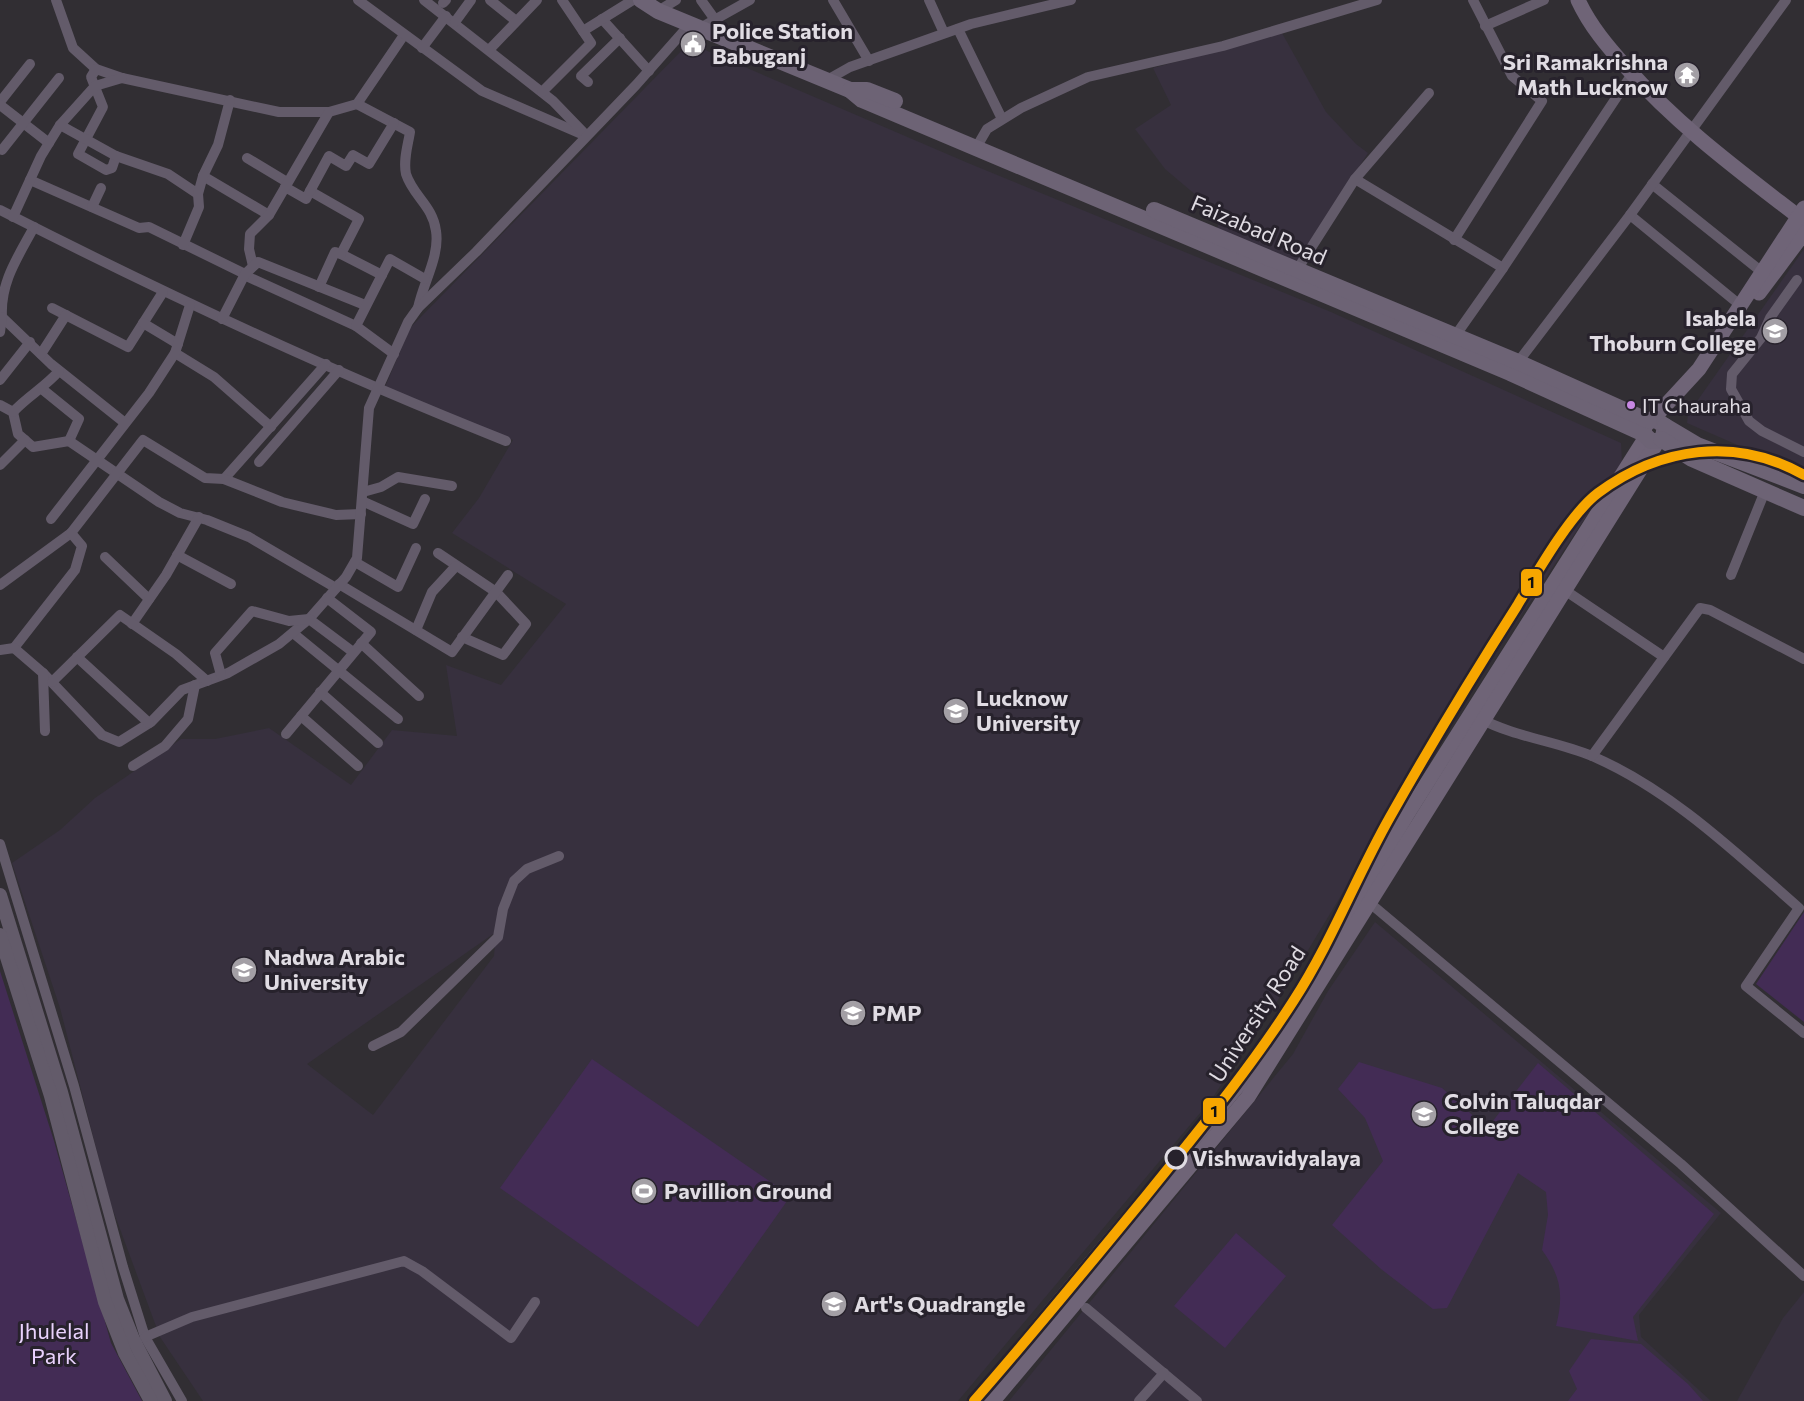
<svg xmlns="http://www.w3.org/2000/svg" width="1804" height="1401" viewBox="0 0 1804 1401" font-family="Commissioner,sans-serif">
	<rect width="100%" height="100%" fill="#312e33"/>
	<g fill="#37303e" fill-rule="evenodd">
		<polygon points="1282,33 1326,112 1356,144 1368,153 1297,264 1217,228 1225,209 1197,196 1165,169 1135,129 1171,105 1153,68"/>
		<path d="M689,43L968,163L1331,312L1621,443L1622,462L1389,816L1278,1000L1211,1100L958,1401H203L160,1337L110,1202L60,1008L12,863L60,830L95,798L181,739H215L269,728L351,785L392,730L457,736L446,665L501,685L566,604L452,533L479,498L513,440L385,387L410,328ZM496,932L494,956L373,1115L307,1064Z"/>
		<polygon points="1804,249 1804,474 1687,423 1688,414"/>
		<polygon points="1375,922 1721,1213 1639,1315 1641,1337 1711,1401 1009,1401 1293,1054 1328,991"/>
		<polygon points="1804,1292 1804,1401 1737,1401 1783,1318"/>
	</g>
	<g fill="#432c55">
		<polygon points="1804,912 1804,1022 1756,984"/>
		<polygon points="0,971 54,1141 111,1343 142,1401 0,1401"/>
		<polygon points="592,1059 788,1194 787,1201 698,1327 500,1188"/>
		<path d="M1359,1062L1442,1088L1487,1128L1495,1139L1489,1126L1538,1063L1714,1214L1633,1317L1638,1341L1556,1326C1564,1295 1561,1276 1542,1250L1548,1215L1546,1192L1518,1173L1447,1308L1433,1309L1381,1269L1332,1225L1383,1161L1365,1118L1338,1089Z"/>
		<polygon points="1236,1233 1286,1276 1225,1348 1174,1306"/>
		<polygon points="1591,1339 1641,1344 1688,1384 1703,1401 1568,1401 1577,1389 1569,1371"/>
	</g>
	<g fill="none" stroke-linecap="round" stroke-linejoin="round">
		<g stroke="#635b6a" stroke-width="10">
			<polyline points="56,0 73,48 96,69 122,78 279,112 329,112 357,104 404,35"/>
			<polyline points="358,0 482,91 586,136"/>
			<polyline points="424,0 553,101 583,132"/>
			<polyline points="490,0 516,21"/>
			<polyline points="701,0 716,21"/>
			<polyline points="833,0 869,61"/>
			<polyline points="929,0 944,33"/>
			<polyline points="443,3 446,0"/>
			<polyline points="658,11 676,0"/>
			<polyline points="602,19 649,71"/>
			<polyline points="455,22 471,0"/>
			<polyline points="1485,26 1544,0"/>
			<polyline points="700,28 750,0"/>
			<polyline points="958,29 1002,119"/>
			<polyline points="583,31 633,0"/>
			<polyline points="422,48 446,16"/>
			<polyline points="489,50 537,0"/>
			<polyline points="96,69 91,77 103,107 78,154 106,170 112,168 116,156"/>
			<polyline points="827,80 850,67 971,24 1071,0"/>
			<polyline points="588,82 581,76 620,38"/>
			<polyline points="542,92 591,43 562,0"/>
			<polyline points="0,102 30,64"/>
			<path d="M357,104L410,132C408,145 403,160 406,174C413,196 433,206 436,231C440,256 423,283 418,308"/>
			<polyline points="0,105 49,143"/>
			<polyline points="60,125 116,156 168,174 198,194"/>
			<polyline points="976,148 987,129 1021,108 1088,77 1223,46 1377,0"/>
			<polyline points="2,150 59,78"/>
			<polyline points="247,158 287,182"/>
			<polyline points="203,176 269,215"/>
			<polyline points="1355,179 1503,268"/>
			<polyline points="30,180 139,228 149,227 245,274"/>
			<polyline points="1652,184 1762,272"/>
			<polyline points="285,187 306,199 310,191 359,219 341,254 382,275"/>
			<polyline points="310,191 329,156 346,166 353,155 369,164 394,123"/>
			<polyline points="92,207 101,188"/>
			<path d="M0,210C165,294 334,373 506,441"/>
			<polyline points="1630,215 1740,305"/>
			<polyline points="13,217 41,156 60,125 95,86 122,78"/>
			<path d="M34,227C18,257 0,282 2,317L51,364L125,423"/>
			<polyline points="1454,240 1542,101 1512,76 1473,0"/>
			<polyline points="183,245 199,207 198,194 203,176 218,145 230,100"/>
			<polyline points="253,266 249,249 250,234 269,215 329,112"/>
			<polyline points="1295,273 1355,179 1429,93"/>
			<polyline points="244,275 356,326 394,354"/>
			<polyline points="1797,280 1770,318 1761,338 1732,374 1731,389 1749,421 1762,431 1804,452"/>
			<polyline points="319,287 335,252 341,254"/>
			<polyline points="52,308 128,347 163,292"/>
			<polyline points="222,319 245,274 258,262 365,305"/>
			<polyline points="143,323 178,344"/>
			<polyline points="356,326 390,259 425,279"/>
			<polyline points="0,332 2,317"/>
			<polyline points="1453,339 1503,268 1632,74"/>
			<polyline points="175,353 214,377 271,427"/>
			<polyline points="41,354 66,315"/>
			<polyline points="1515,366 1630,215 1786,0"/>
			<polyline points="0,380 30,342"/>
			<polyline points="42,389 79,419 69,441"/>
			<polyline points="0,405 13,412 18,434 33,447 69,441 159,502 180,513 207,520 249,537 336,588"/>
			<path d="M13,412C28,396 45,387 59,371"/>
			<polyline points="259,462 339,370"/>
			<polyline points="0,465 25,440"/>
			<polyline points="224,479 326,364"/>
			<polyline points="363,492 381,487 398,477 452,486"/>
			<polyline points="362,501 413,524 425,499"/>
			<polyline points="51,519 149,393 175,353 190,305"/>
			<polyline points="438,553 496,592 526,624 503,655 462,637"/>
			<polyline points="177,555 231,584"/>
			<polyline points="105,557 149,599"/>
			<polyline points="355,562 398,587 416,548"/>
			<polyline points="1731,575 1765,491"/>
			<polyline points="339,584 452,652 508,575"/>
			<polyline points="0,585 71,533"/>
			<polyline points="1566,591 1664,657"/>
			<polyline points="132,624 166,575 199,517"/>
			<polyline points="416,630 432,592 456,566"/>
			<polyline points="293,633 398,719"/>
			<polyline points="361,643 419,696"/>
			<polyline points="14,648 75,570 82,546 71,533 143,440 205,478 224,479 282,502 336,515 361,514"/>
			<polyline points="0,650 14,648 43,673 102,735 119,742 151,722 182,690 228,673 279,644 309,619 346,577 357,558 369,408 408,322 418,308 476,252 636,85 690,24"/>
			<polyline points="77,657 149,723"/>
			<polyline points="43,673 45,731"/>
			<polyline points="221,675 215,653 252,611 289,621 309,619 353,652"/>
			<polyline points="52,682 120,615 176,654 207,681"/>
			<polyline points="320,692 378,743"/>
			<polyline points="301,716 358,766"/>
			<path d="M1479,718C1514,737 1556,741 1592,756C1671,790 1736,853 1799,908L1746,986L1804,1033"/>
			<polyline points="286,734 371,632 327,598"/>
			<polyline points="1592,756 1700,608 1710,610 1804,659"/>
			<polyline points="133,766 165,746 188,719 195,685"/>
			<polyline points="0,844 74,1086 123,1267 145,1337 182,1401"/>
			<polyline points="1365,899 1681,1164 1804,1276"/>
			<polyline points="373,1046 401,1032 498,937 503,909 514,881 527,869 559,856"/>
			<polyline points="1086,1308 1197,1401"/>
			<polyline points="145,1337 192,1317 404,1261 422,1271 511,1338 535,1302"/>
			<polyline points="1139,1401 1164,1373"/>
		</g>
		<g stroke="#635b6a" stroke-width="14">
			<polyline points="0,895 61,1092 117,1299 133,1339 165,1401"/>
			<polyline points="0,935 51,1096 105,1302 125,1353 151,1401"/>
		</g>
		<g stroke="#6f6477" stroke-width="15">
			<path d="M1578,0C1590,26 1608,47 1626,67C1679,127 1741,172 1804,221"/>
			<polyline points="1759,293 1804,233"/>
			<polyline points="1652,420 1699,369 1804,208"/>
			<polyline points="976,1401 1247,1075 1283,1024 1408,813 1646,437"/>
			<polyline points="993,1401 1248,1097 1658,441"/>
		</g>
		<g stroke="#6d6375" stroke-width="16">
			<path d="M641,0L658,11L850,90L862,100L1510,373L1644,434L1651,441H1658L1663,437L1665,426L1656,420C1648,420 1643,425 1644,434"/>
			<polyline points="850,90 867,90 895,101"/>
			<polyline points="1154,210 1518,362 1649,421"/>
			<polyline points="1665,426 1697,445 1804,486"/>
			<polyline points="1661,439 1692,459 1804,508"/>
		</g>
		<defs>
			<path id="metro-1" d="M974,1401C1031,1336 1086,1269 1141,1202C1194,1136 1248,1072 1294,1000C1331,943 1356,877 1390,817C1430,746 1473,675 1517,606C1536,574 1570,514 1598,493C1660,447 1736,436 1804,475"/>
		</defs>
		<use href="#metro-1" stroke="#27222c" stroke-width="15"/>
		<use href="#metro-1" stroke="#f7a600" stroke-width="10"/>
	</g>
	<defs>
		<symbol id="civic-disc" viewBox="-11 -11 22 22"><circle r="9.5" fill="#a39fa5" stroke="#27222c"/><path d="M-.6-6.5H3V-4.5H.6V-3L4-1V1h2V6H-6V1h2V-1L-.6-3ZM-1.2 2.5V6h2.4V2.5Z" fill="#fff"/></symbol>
		<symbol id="temple-disc" viewBox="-11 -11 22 22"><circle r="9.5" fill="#a39fa5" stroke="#27222c"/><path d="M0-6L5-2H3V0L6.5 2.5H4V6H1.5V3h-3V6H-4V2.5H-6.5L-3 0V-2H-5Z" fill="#fff"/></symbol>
		<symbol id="university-disc" viewBox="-11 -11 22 22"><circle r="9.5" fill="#a39fa5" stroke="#27222c"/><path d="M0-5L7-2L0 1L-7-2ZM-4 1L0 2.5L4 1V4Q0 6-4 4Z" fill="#fff"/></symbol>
		<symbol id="stadium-disc" viewBox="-11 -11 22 22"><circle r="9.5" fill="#a39fa5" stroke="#27222c"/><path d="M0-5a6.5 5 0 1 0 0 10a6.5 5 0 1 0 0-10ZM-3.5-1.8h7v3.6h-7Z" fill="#fff"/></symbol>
	</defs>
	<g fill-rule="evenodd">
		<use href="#civic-disc" x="678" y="29" width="30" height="30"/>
		<use href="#temple-disc" x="1672" y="60" width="30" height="30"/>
		<use href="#university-disc" x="1760" y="316" width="30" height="30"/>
		<use href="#university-disc" x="941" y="696" width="30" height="30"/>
		<use href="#university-disc" x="229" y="955" width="30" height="30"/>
		<use href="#university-disc" x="838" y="998" width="30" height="30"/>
		<use href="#university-disc" x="1409" y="1099" width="30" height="30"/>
		<use href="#stadium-disc" x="629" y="1176" width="30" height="30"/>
		<use href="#university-disc" x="819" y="1289" width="30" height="30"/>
	</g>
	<circle fill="#c787e3" stroke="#27222c" stroke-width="2" cx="1631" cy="405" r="5"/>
	<circle fill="#27222c" stroke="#e0dce3" stroke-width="3" cx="1176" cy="1158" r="10"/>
	<g text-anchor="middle" stroke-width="6" stroke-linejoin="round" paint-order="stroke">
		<g font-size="20" fill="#e0dce3" stroke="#27222c" text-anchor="start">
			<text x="1642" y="413">IT Chauraha</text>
		</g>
		<g font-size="22" font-weight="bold" fill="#e0dce3" stroke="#27222c" text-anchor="start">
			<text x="712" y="39">Police Station<tspan x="712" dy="25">Babuganj</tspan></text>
			<text x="1668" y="70" text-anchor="end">Sri Ramakrishna<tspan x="1668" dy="25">Math Lucknow</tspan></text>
			<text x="1756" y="326" text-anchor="end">Isabela<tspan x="1756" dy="25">Thoburn College</tspan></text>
			<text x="976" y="706">Lucknow<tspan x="976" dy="25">University</tspan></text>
			<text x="264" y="965">Nadwa Arabic<tspan x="264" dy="25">University</tspan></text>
			<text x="872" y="1021">PMP</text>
			<text x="1444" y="1109">Colvin Taluqdar<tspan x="1444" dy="25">College</tspan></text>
			<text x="664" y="1199">Pavillion Ground</text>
			<text x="854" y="1312">Art's Quadrangle</text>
		</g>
		<g font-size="22" fill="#e0dce3" stroke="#27222c">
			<text transform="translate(1259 230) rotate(23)" y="8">Faizabad Road</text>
			<text transform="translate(1257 1014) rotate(-57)" y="8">University Road</text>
		</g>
		<g font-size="22" font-weight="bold" fill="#e0dce3" stroke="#27222c" text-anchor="start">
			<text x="1192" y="1166">Vishwavidyalaya</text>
		</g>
		<g font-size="22" fill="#e9d2fd" stroke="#27222c">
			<text x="54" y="1339">Jhulelal<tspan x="54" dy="25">Park</tspan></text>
		</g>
	</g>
	<g stroke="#27222c" stroke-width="2">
		<rect x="1520" y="568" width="23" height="29" rx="6" fill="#f7a600"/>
		<rect x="1202" y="1097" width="24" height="28" rx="6" fill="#f7a600"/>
	</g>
	<g font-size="16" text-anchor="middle" font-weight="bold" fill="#111">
		<text x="1531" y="588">1</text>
		<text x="1214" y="1117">1</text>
	</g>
</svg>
